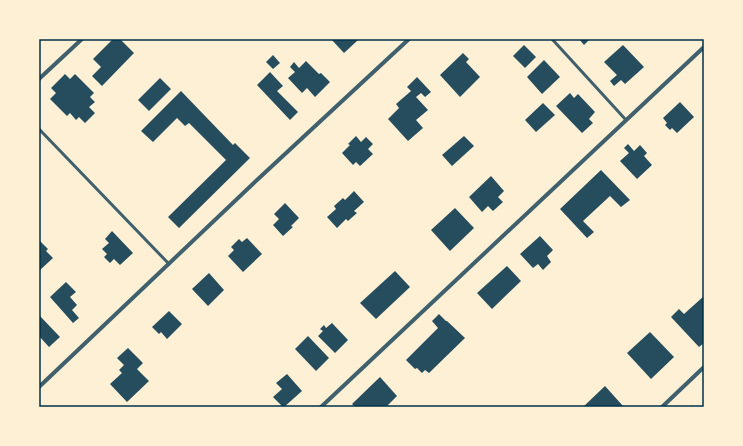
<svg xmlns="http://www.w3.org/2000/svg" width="743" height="446" viewBox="0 0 743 446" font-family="'Times New Roman',serif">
	<rect width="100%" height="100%" fill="#fdf0d5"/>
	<g fill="#264d5e">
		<polygon points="113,39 120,39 134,53 102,86 92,76 101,67 93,59"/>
		<polygon points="331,39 357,39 358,40 344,53"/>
		<polygon points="579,39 590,39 584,45"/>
		<polygon points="524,45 536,57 525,68 513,56"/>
		<polygon points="623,45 644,67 625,84 621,80 614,86 610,81 617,75 604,62"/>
		<polygon points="463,53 469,59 466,62 480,77 460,97 440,75"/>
		<polygon points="273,55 280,63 273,69 266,62"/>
		<polygon points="544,60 560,77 542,94 527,77"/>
		<polygon points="306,61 319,74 321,73 330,82 315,97 307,88 302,93 288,78 295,72 290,67 294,62 299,68"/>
		<polygon points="270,72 283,86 277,91 298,112 290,120 257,85"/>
		<polygon points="65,74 70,79 75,74 94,93 90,97 95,102 89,107 95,113 85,123 79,117 76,120 70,113 67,116 50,99 56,93 51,88"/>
		<polygon points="417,77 431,92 425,97 421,93 416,97 428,110 416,120 423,128 408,141 388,119 399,108 396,104 411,91 407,87"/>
		<polygon points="160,78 171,89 149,111 138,100"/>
		<polygon points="181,91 233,145 235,143 250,158 179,228 168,217 226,160 189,123 185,126 177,118 153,142 141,131"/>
		<polygon points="570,93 574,98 578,94 595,112 589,119 593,123 582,133 556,106"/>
		<polygon points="680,102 694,117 677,133 672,128 670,130 665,125 667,123 663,118"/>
		<polygon points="543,103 555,115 536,132 525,120"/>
		<polygon points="356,136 361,142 366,137 373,144 368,149 373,154 360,166 356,162 353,165 342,153 350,145 348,144"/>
		<polygon points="464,136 474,146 452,166 442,155"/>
		<polygon points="628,144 634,151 640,145 647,153 644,156 652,165 637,179 620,161 629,153 624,148"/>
		<polygon points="601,170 630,200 621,207 610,196 583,221 594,232 587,238 560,209"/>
		<polygon points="491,176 504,191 498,197 503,202 493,211 488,206 482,212 469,197"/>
		<polygon points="354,191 364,202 354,211 357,213 348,221 346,219 337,228 327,217 336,209 334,206 343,198 345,200"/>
		<polygon points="285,203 299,218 291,226 293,227 283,236 273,225 279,219 274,214"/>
		<polygon points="455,208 474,228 450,251 431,230"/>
		<polygon points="112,231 133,253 120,265 114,259 110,263 104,257 107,254 102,249 109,243 105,239"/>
		<polygon points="540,236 553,250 547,256 551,262 543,270 538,264 533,268 520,254"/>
		<polygon points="247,238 262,254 243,272 228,256 234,250 231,247 239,239 242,242"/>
		<polygon points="39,240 48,249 46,251 53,258 40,270 39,269"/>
		<polygon points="507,266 521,281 492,309 477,293"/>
		<polygon points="395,271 410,287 376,319 360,303"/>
		<polygon points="209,273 224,290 208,306 192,289"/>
		<polygon points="66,282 76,292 70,297 77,305 72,310 79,318 73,323 50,297"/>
		<polygon points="704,296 704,343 699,347 671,317 679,309 684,314"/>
		<polygon points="169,311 182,324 167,339 161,332 159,334 152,327"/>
		<polygon points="439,314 446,321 447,321 465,338 429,373 425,370 422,373 417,368 415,369 406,360 438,328 432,321"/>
		<polygon points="39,315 60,337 49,347 39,336"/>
		<polygon points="332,323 348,340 335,353 318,336 323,331 320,329 324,325 326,328"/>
		<polygon points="650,332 674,357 651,379 627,353"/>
		<polygon points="308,336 329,358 316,371 295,349"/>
		<polygon points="128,348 143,363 137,369 149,381 127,402 110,384 122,373 119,370 124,365 117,358"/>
		<polygon points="287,374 302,391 284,407 283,407 273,397 282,389 276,383"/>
		<polygon points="380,377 397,396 386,407 355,407 352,404"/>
		<polygon points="605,386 623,406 621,407 583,407"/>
	</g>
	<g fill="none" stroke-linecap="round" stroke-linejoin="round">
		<g stroke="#3f606c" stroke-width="3">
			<polyline points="552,39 626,120"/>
			<polyline points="39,129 169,264"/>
		</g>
		<g stroke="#3f606c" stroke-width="4">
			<polyline points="39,79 82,39"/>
			<polyline points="39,387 257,180 409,39"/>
			<polyline points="321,407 704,47"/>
			<polyline points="662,407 704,367"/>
		</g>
	</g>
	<rect width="743" height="446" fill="none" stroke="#fdf0d5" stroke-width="80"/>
	<rect x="40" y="40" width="663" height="366" fill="none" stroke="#003049" stroke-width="1.5"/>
</svg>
